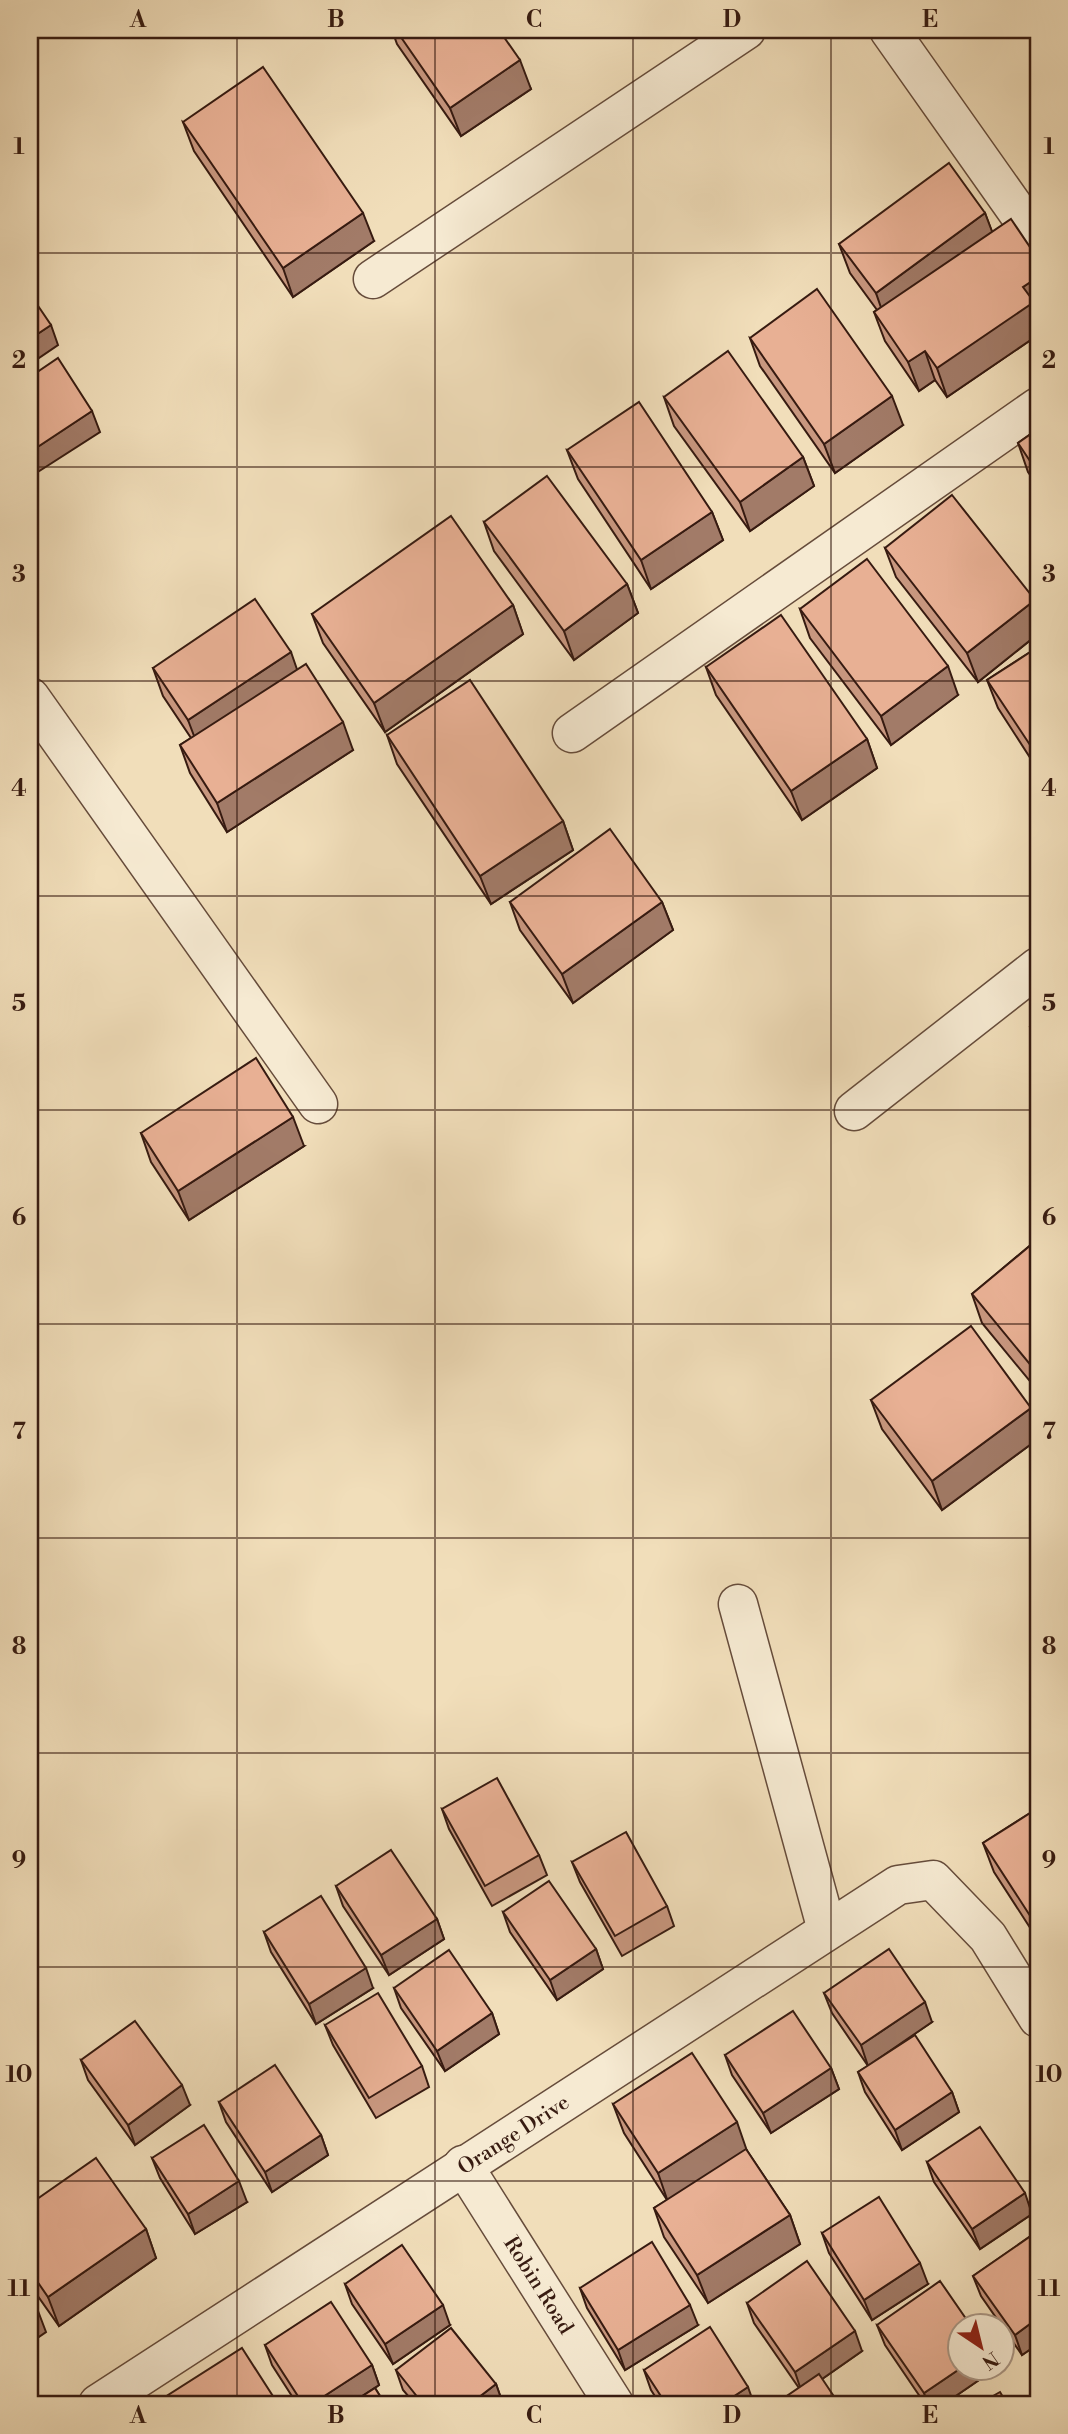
<svg xmlns="http://www.w3.org/2000/svg" width="1068" height="2434" viewBox="0 0 1068 2434" font-family="'Libre Bodoni',serif">
	<rect width="100%" height="100%" fill="#f1deba"/>
	<filter id="stains"><feTurbulence type="fractalNoise" baseFrequency=".00286" numOctaves="4"/><feColorMatrix values="0 0 0 0 .2 0 0 0 0 .09 0 0 0 0 .02 0 0 0 .5 -.17"/></filter>
	<radialGradient id="worn" r=".72"><stop offset=".6" stop-color="#630" stop-opacity="0"/><stop offset="1" stop-color="#630" stop-opacity=".3"/></radialGradient>
	<g fill="none" stroke-linecap="round" stroke-linejoin="round">
		<defs>
			<g id="minor">
				<polyline points="889,30 1038,241"/>
				<polyline points="373,279 746,30"/>
				<polyline points="30,697 318,1104"/>
				<polyline points="572,733 1038,407"/>
				<polyline points="854,1111 1038,967"/>
				<polyline points="738,1604 827,1930"/>
				<path id="s1" d="M463,2165L614,2404"/>
				<path id="s2" d="M98,2404L898,1885L933,1880L988,1937L1038,2018"/>
			</g>
		</defs>
		<use href="#minor" stroke="#664c3b" stroke-width="41"/>
		<use href="#minor" stroke="#f6ead2" stroke-width="38"/>
	</g>
	<g fill="#c8977f" stroke="#371b11" stroke-width="2">
		<polygon points="392,30 499,30 531,89 461,136 397,44"/>
		<polygon points="183,122 374,241 293,297 194,151"/>
		<polygon points="985,213 992,232 1038,259 1038,335 947,397 935,380 919,391 885,341 874,312 877,310 850,273 839,244"/>
		<polygon points="750,338 903,425 835,473 760,366"/>
		<polygon points="664,397 803,457 814,486 750,531 674,426"/>
		<polygon points="1038,429 1038,486 1028,472 1018,443"/>
		<polygon points="567,450 712,512 723,540 651,589 578,479"/>
		<polygon points="484,522 627,584 638,613 574,660 494,551"/>
		<polygon points="885,548 1035,600 1038,609 1038,634 978,682 896,577"/>
		<polygon points="513,605 523,634 385,732 323,643 312,614"/>
		<polygon points="800,609 958,695 891,745 810,638"/>
		<polygon points="1038,647 1038,770 998,708 987,680"/>
		<polygon points="706,667 867,739 877,768 802,820 716,695"/>
		<polygon points="153,668 297,670 353,750 227,832 190,773 180,745 191,738 163,696"/>
		<polygon points="387,735 563,821 573,850 491,904 397,764"/>
		<polygon points="510,902 662,902 673,930 573,1003 520,930"/>
		<polygon points="1038,1020 1038,1050 1030,1027"/>
		<polygon points="141,1133 304,1146 189,1220 151,1162"/>
		<polygon points="1038,1239 1038,1391 982,1323 972,1294"/>
		<polygon points="871,1400 1031,1408 1038,1427 1038,1439 942,1510 882,1429"/>
		<polygon points="1038,1808 1038,1940 994,1872 983,1843"/>
		<polygon points="442,1809 539,1855 547,1875 492,1906 449,1829"/>
		<polygon points="572,1862 667,1906 674,1926 622,1956 580,1882"/>
		<polygon points="336,1886 437,1919 444,1939 389,1975 343,1906"/>
		<polygon points="503,1912 596,1949 603,1969 557,2000 510,1932"/>
		<polygon points="264,1932 373,1988 316,2024 271,1952"/>
		<polygon points="394,1988 492,2013 499,2034 445,2071 401,2008"/>
		<polygon points="824,1993 932,2022 871,2063 952,2092 959,2112 902,2150 865,2092 858,2072 868,2066 832,2013"/>
		<polygon points="325,2025 422,2066 429,2087 376,2118 333,2045"/>
		<polygon points="725,2055 831,2068 839,2089 771,2133 732,2075"/>
		<polygon points="81,2060 190,2105 135,2145 88,2080"/>
		<polygon points="219,2102 321,2135 328,2155 272,2192 226,2122"/>
		<polygon points="613,2104 746,2149 790,2215 800,2244 708,2303 664,2237 654,2208 667,2200 624,2133"/>
		<polygon points="152,2158 247,2202 195,2234 160,2178"/>
		<polygon points="927,2162 1032,2214 980,2249 934,2182"/>
		<polygon points="30,2204 146,2229 156,2258 59,2326 30,2285"/>
		<polygon points="1038,2231 1038,2344 1022,2355 981,2296 973,2276"/>
		<polygon points="822,2233 928,2284 872,2320 829,2253"/>
		<polygon points="345,2284 450,2325 393,2364 352,2304"/>
		<polygon points="580,2288 698,2325 625,2370 587,2308"/>
		<polygon points="747,2303 862,2351 822,2379 799,2388 754,2323"/>
		<polygon points="877,2325 995,2369 944,2404 925,2404 885,2345"/>
		<polygon points="265,2345 372,2365 379,2385 375,2388 385,2404 297,2404 272,2365"/>
		<polygon points="396,2370 496,2384 503,2404 415,2404 403,2390"/>
		<polygon points="644,2370 754,2404 660,2404 651,2390"/>
	</g>
	<g fill="#a27b68" stroke="#371b11" stroke-width="2">
		<polygon points="520,60 531,89 461,136 450,108"/>
		<polygon points="363,213 374,241 293,297 283,268"/>
		<polygon points="985,213 996,242 886,322 876,293"/>
		<polygon points="1038,277 1038,335 947,397 937,368 1023,287"/>
		<polygon points="51,325 58,345 30,364 30,339"/>
		<polygon points="925,351 935,380 919,391 908,362"/>
		<polygon points="892,396 903,425 835,473 824,444"/>
		<polygon points="92,411 100,432 30,477 30,452"/>
		<polygon points="803,457 814,486 750,531 740,502"/>
		<polygon points="712,512 723,540 651,589 641,560"/>
		<polygon points="627,584 638,613 574,660 564,631"/>
		<polygon points="1035,600 1038,609 1038,634 978,682 967,653"/>
		<polygon points="513,605 523,634 385,732 374,703"/>
		<polygon points="291,652 301,681 199,749 188,720"/>
		<polygon points="948,666 958,695 891,745 881,716"/>
		<polygon points="343,722 353,750 227,832 217,803"/>
		<polygon points="867,739 877,768 802,820 791,791"/>
		<polygon points="563,821 573,850 491,904 480,876"/>
		<polygon points="662,902 673,930 573,1003 562,974"/>
		<polygon points="293,1117 304,1146 189,1220 178,1191"/>
		<polygon points="1031,1408 1038,1427 1038,1439 942,1510 932,1481"/>
		<polygon points="437,1919 444,1939 389,1975 381,1955"/>
		<polygon points="596,1949 603,1969 557,2000 550,1980"/>
		<polygon points="366,1968 373,1988 316,2024 309,2004"/>
		<polygon points="925,2002 932,2022 868,2066 861,2045"/>
		<polygon points="492,2013 499,2034 445,2071 437,2051"/>
		<polygon points="831,2068 839,2089 771,2133 763,2113"/>
		<polygon points="182,2085 190,2105 135,2145 128,2125"/>
		<polygon points="952,2092 959,2112 902,2150 895,2130"/>
		<polygon points="737,2122 747,2151 668,2202 658,2173"/>
		<polygon points="321,2135 328,2155 272,2192 265,2172"/>
		<polygon points="239,2181 247,2202 195,2234 188,2214"/>
		<polygon points="1025,2193 1032,2214 980,2249 972,2229"/>
		<polygon points="790,2215 800,2244 708,2303 697,2275"/>
		<polygon points="146,2229 156,2258 59,2326 48,2297"/>
		<polygon points="920,2263 928,2284 872,2320 864,2300"/>
		<polygon points="35,2303 46,2332 30,2343 30,2307"/>
		<polygon points="443,2305 450,2325 393,2364 385,2344"/>
		<polygon points="690,2305 698,2325 625,2370 618,2350"/>
		<polygon points="1038,2318 1038,2344 1022,2355 1015,2335"/>
		<polygon points="855,2331 862,2351 802,2393 795,2372"/>
		<polygon points="372,2365 379,2385 350,2404 312,2404"/>
		<polygon points="961,2368 994,2368 995,2369 944,2404 928,2404 924,2393"/>
		<polygon points="496,2384 503,2404 470,2404"/>
		<polygon points="748,2387 754,2404 722,2404"/>
	</g>
	<g fill="#e8b094" stroke="#371b11" stroke-width="2">
		<polygon points="396,30 499,30 520,60 450,108"/>
		<polygon points="263,67 363,213 283,268 183,122"/>
		<polygon points="949,163 985,213 876,293 839,244"/>
		<polygon points="1011,219 1038,259 1038,277 1023,287 1034,302 937,368 925,351 908,362 874,312"/>
		<polygon points="817,289 892,396 824,444 750,338"/>
		<polygon points="30,294 51,325 30,339"/>
		<polygon points="728,351 803,457 740,502 664,397"/>
		<polygon points="58,358 92,411 30,452 30,377"/>
		<polygon points="639,402 712,512 641,560 567,450"/>
		<polygon points="1038,429 1038,473 1018,443"/>
		<polygon points="547,476 627,584 564,631 484,522"/>
		<polygon points="952,495 1035,600 967,653 885,548"/>
		<polygon points="451,516 513,605 374,703 312,614"/>
		<polygon points="867,559 948,666 881,716 800,609"/>
		<polygon points="255,599 291,652 188,720 153,668"/>
		<polygon points="781,615 867,739 791,791 706,667"/>
		<polygon points="1038,647 1038,757 987,680"/>
		<polygon points="306,664 343,722 217,803 180,745"/>
		<polygon points="470,680 563,821 480,876 387,735"/>
		<polygon points="610,829 662,902 562,974 510,902"/>
		<polygon points="1038,1020 1038,1038 1030,1027"/>
		<polygon points="256,1058 293,1117 178,1191 141,1133"/>
		<polygon points="1038,1239 1038,1374 972,1294"/>
		<polygon points="971,1326 1031,1408 932,1481 871,1400"/>
		<polygon points="497,1778 539,1855 485,1886 442,1809"/>
		<polygon points="1038,1808 1038,1928 983,1843"/>
		<polygon points="626,1832 667,1906 615,1936 572,1862"/>
		<polygon points="391,1850 437,1919 381,1955 336,1886"/>
		<polygon points="549,1881 596,1949 550,1980 503,1912"/>
		<polygon points="321,1896 366,1968 309,2004 264,1932"/>
		<polygon points="889,1949 925,2002 861,2045 824,1993"/>
		<polygon points="449,1950 492,2013 437,2051 394,1988"/>
		<polygon points="378,1993 422,2066 369,2098 325,2025"/>
		<polygon points="793,2011 831,2068 763,2113 725,2055"/>
		<polygon points="135,2021 182,2085 128,2125 81,2060"/>
		<polygon points="915,2035 952,2092 895,2130 858,2072"/>
		<polygon points="692,2053 737,2122 658,2173 613,2104"/>
		<polygon points="275,2065 321,2135 265,2172 219,2102"/>
		<polygon points="204,2125 239,2181 188,2214 152,2158"/>
		<polygon points="980,2127 1025,2193 972,2229 927,2162"/>
		<polygon points="746,2149 790,2215 697,2275 654,2208"/>
		<polygon points="96,2158 146,2229 48,2297 30,2271 30,2204"/>
		<polygon points="879,2197 920,2263 864,2300 822,2233"/>
		<polygon points="1038,2231 1038,2318 1015,2335 973,2276"/>
		<polygon points="652,2242 690,2305 618,2350 580,2288"/>
		<polygon points="402,2245 443,2305 385,2344 345,2284"/>
		<polygon points="807,2261 855,2331 795,2372 747,2303"/>
		<polygon points="940,2281 971,2326 960,2326 960,2368 961,2368 924,2393 877,2325"/>
		<polygon points="30,2296 35,2303 30,2307"/>
		<polygon points="331,2302 372,2365 312,2404 303,2404 265,2345"/>
		<polygon points="710,2327 748,2387 722,2404 666,2404 644,2370"/>
		<polygon points="451,2328 496,2384 470,2404 423,2404 396,2370"/>
		<polygon points="242,2348 278,2404 154,2404"/>
		<polygon points="819,2374 839,2404 775,2404"/>
		<polygon points="375,2388 385,2404 350,2404"/>
		<polygon points="1000,2392 1007,2404 979,2404"/>
	</g>
	<path fill="none" stroke="#371b11" stroke-width="2" stroke-opacity="0.55" d="M237,30V2404M435,30V2404M633,30V2404M831,30V2404M30,253H1038M30,467H1038M30,681H1038M30,896H1038M30,1110H1038M30,1324H1038M30,1538H1038M30,1753H1038M30,1967H1038M30,2181H1038"/>
	<g text-anchor="middle" stroke-width="7" stroke-linejoin="round" paint-order="stroke">
		<g font-size="21" fill="#371b11" stroke="#f6ead2">
			<text dy="7" stroke="none"><textPath href="#s2" startOffset="495">Orange Drive</textPath></text>
			<text dy="7" stroke="none"><textPath href="#s1" startOffset="142">Robin Road</textPath></text>
		</g>
	</g>
	<rect width="1068" height="2434" fill="none" stroke="#f1deba" stroke-width="77"/>
	<g transform="translate(981 2347) rotate(145)"><circle r="33" fill="#f6ead2" stroke="#aa9785" stroke-width="2"/>
	<path d="M0-5L12 26L0 18L-12 26Z" fill="#8f2418"/>
	<text y="-10" font-size="19" font-weight="bold" text-anchor="middle" fill="#371b11">N</text>
	</g>
	<rect x="38" y="38" width="992" height="2358" fill="none" stroke="#371b11" stroke-width="2.5"/>
	<g font-size="23" text-anchor="middle" font-weight="bold" fill="#371b11">
		<text x="138" y="27">A</text>
		<text x="336" y="27">B</text>
		<text x="534" y="27">C</text>
		<text x="732" y="27">D</text>
		<text x="930" y="27">E</text>
		<text x="19" y="154">1</text>
		<text x="1049" y="154">1</text>
		<text x="19" y="368">2</text>
		<text x="1049" y="368">2</text>
		<text x="19" y="582">3</text>
		<text x="1049" y="582">3</text>
		<text x="19" y="796">4</text>
		<text x="1049" y="796">4</text>
		<text x="19" y="1011">5</text>
		<text x="1049" y="1011">5</text>
		<text x="19" y="1225">6</text>
		<text x="1049" y="1225">6</text>
		<text x="19" y="1439">7</text>
		<text x="1049" y="1439">7</text>
		<text x="19" y="1654">8</text>
		<text x="1049" y="1654">8</text>
		<text x="19" y="1868">9</text>
		<text x="1049" y="1868">9</text>
		<text x="19" y="2082">10</text>
		<text x="1049" y="2082">10</text>
		<text x="19" y="2296">11</text>
		<text x="1049" y="2296">11</text>
		<text x="138" y="2423">A</text>
		<text x="336" y="2423">B</text>
		<text x="534" y="2423">C</text>
		<text x="732" y="2423">D</text>
		<text x="930" y="2423">E</text>
	</g>
	<rect width="100%" height="100%" filter="url(#stains)"/>
	<rect width="100%" height="100%" fill="url(#worn)"/>
</svg>
